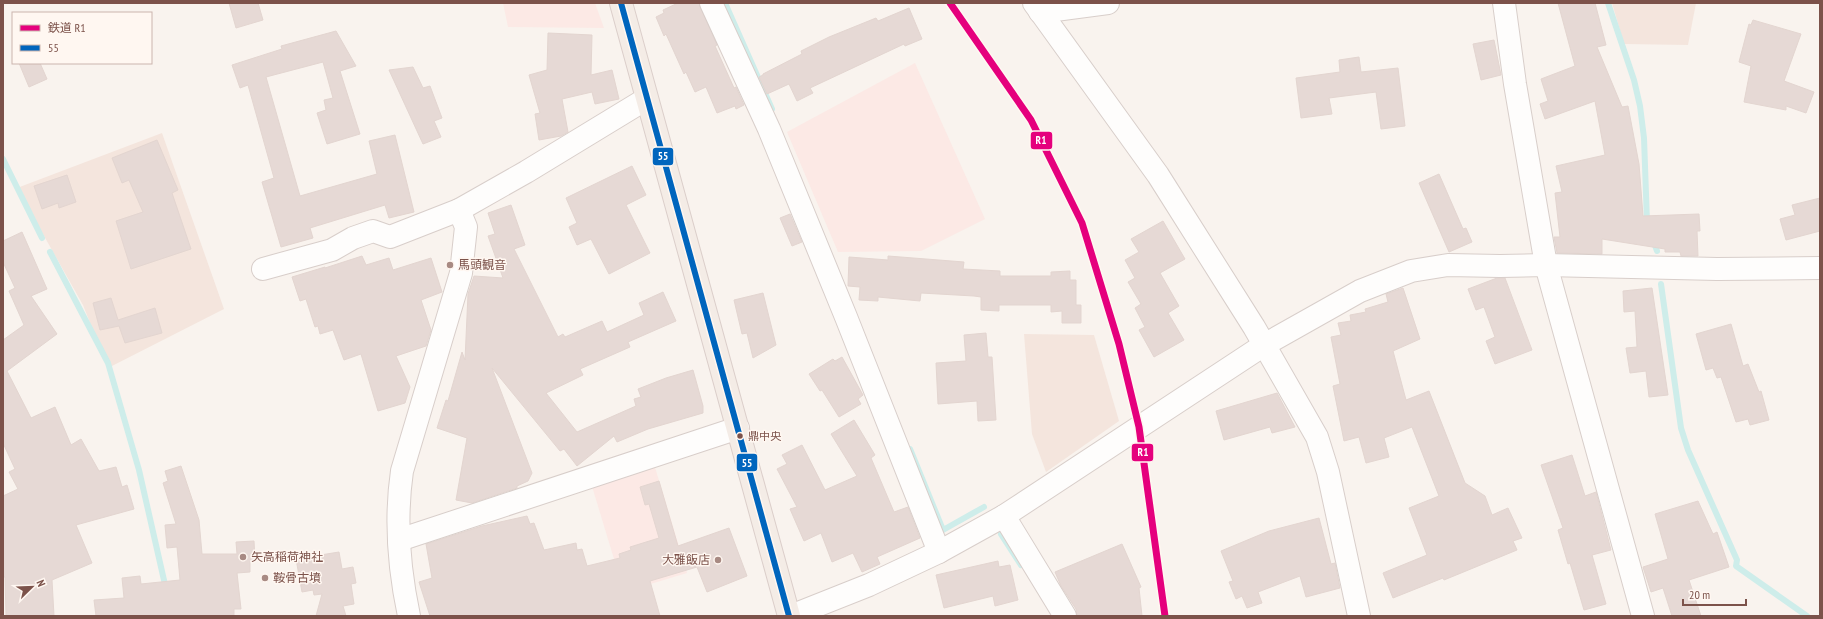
<svg xmlns="http://www.w3.org/2000/svg" width="1823" height="619" viewBox="0 0 1823 619" font-family="'PT Sans Narrow','Noto Sans JP',sans-serif">
	<rect width="100%" height="100%" fill="#f9f3ee"/>
	<g fill="#f4e5dd">
		<polygon points="1612,3 1696,3 1688,45 1624,44"/>
		<polygon points="162,133 224,309 108,368 83,305 17,188"/>
		<polygon points="1024,334 1094,335 1119,421 1046,472 1032,434"/>
	</g>
	<g fill="#fce9e5">
		<polygon points="503,3 595,3 604,28 508,27"/>
		<polygon points="915,63 985,219 921,251 838,252 787,132"/>
		<polygon points="654,464 687,573 624,592 591,483"/>
	</g>
	<g fill="none" stroke-linecap="round" stroke-linejoin="round">
		<g stroke="#ceedea" stroke-width="6">
			<polyline points="725,3 772,109"/>
			<polyline points="1608,3 1634,80 1640,106 1644,138 1647,222"/>
			<polyline points="3,159 42,238"/>
			<polyline points="1653,240 1657,251"/>
			<polyline points="50,252 108,363 139,470 166,589"/>
			<polyline points="1661,284 1681,428 1688,450 1737,560 1736,566 1807,616"/>
			<polyline points="910,449 943,530 984,507"/>
			<polyline points="1001,534 1021,565"/>
		</g>
	</g>
	<g fill="#e6d9d5" stroke="#e3d5d0">
		<polygon points="229,3 258,3 263,20 236,28"/>
		<polygon points="678,3 699,3 717,45 715,46 734,88 736,87 744,105 736,109 735,106 717,113 706,87 695,92 686,72 684,74 666,34 664,36 656,17 664,13 663,10"/>
		<polygon points="1558,3 1595,3 1606,45 1597,47 1622,107 1628,106 1639,164 1643,216 1699,214 1700,231 1697,231 1698,256 1681,256 1680,252 1665,252 1665,249 1602,239 1602,254 1557,253 1554,237 1560,237 1555,193 1562,192 1556,166 1605,155 1595,101 1545,119 1540,104 1548,101 1541,79 1575,66"/>
		<polygon points="909,8 922,39 905,46 904,44 810,88 813,93 797,101 789,84 767,94 759,77 763,75 763,74 802,54 801,51 829,37 876,18 878,21"/>
		<polygon points="1753,20 1801,34 1784,81 1814,92 1806,113 1786,106 1786,110 1744,102 1751,66 1739,62 1749,24 1751,25"/>
		<polygon points="336,31 356,66 340,71 360,134 327,144 317,113 326,110 324,100 333,98 323,62 266,77 300,196 377,174 369,141 395,135 414,212 389,218 385,205 310,228 313,238 281,247 262,182 274,178 248,85 240,88 232,65 282,49 281,46"/>
		<polygon points="548,33 592,35 591,75 612,70 619,99 595,104 592,92 562,99 568,132 561,136 539,140 535,114 540,113 529,75 547,70"/>
		<polygon points="1494,40 1501,75 1481,80 1473,44"/>
		<polygon points="1359,57 1361,72 1398,68 1405,126 1381,129 1376,92 1329,98 1332,114 1301,118 1296,78 1340,72 1339,60"/>
		<polygon points="19,63 40,63 47,79 29,87"/>
		<polygon points="413,67 423,88 430,86 442,118 434,121 441,137 423,144 389,70"/>
		<polygon points="157,140 178,190 172,193 191,249 131,269 116,221 143,212 129,180 122,183 112,158"/>
		<polygon points="632,166 646,195 626,205 650,253 609,274 591,239 577,245 569,227 577,223 566,198"/>
		<polygon points="1439,174 1463,229 1466,228 1472,242 1449,252 1419,183"/>
		<polygon points="67,175 76,202 59,208 58,203 42,209 34,186"/>
		<polygon points="1820,198 1820,231 1786,240 1780,219 1795,215 1792,205"/>
		<polygon points="511,205 525,245 514,249 558,337 563,334 565,337 602,321 607,332 644,315 639,303 663,292 676,321 628,342 630,347 580,369 583,375 546,393 577,432 636,406 634,399 641,397 638,389 666,378 693,370 703,406 703,413 648,429 617,442 614,436 577,466 564,449 560,451 492,368 532,473 528,481 517,486 517,488 472,503 456,500 467,438 437,428 446,400 448,401 462,352 465,360 468,294 474,276 503,278 488,236 495,234 488,213"/>
		<polygon points="790,214 802,242 792,246 780,218"/>
		<polygon points="1163,221 1185,259 1160,273 1179,306 1168,313 1184,340 1154,357 1139,330 1145,327 1135,308 1141,304 1128,282 1135,278 1125,260 1139,252 1131,239"/>
		<polygon points="22,232 47,289 31,296 57,334 7,371 31,418 55,407 71,445 81,439 99,471 116,467 122,487 127,485 134,509 76,525 92,563 52,580 54,616 6,616 5,577 3,577 3,496 18,489 9,472 15,469 3,443 3,340 24,325 9,291 15,288 3,262 3,241"/>
		<polygon points="362,256 366,265 389,258 393,270 431,258 442,292 421,300 431,330 426,346 396,356 410,387 405,403 378,411 361,354 344,360 333,330 320,334 318,326 315,327 306,299 300,301 292,277 325,267 325,268"/>
		<polygon points="888,256 964,262 963,269 1000,271 1000,276 1051,276 1051,272 1070,271 1070,280 1076,280 1076,305 1081,305 1081,323 1062,323 1062,311 1051,312 1051,305 999,305 999,311 981,310 981,297 974,296 921,293 920,301 878,297 878,301 859,300 860,287 848,286 849,257 888,260"/>
		<polygon points="1497,278 1505,278 1532,350 1495,364 1486,341 1495,337 1484,307 1476,310 1468,289"/>
		<polygon points="1403,288 1420,339 1393,351 1406,400 1429,391 1465,483 1485,496 1492,515 1508,508 1522,538 1513,541 1517,550 1444,580 1443,578 1393,598 1383,573 1427,555 1409,508 1439,496 1412,427 1384,438 1389,457 1366,463 1359,437 1344,441 1333,386 1340,384 1331,337 1341,335 1338,323 1351,321 1350,315 1366,312 1365,309 1388,302 1386,294"/>
		<polygon points="1652,288 1668,395 1649,397 1646,371 1630,373 1626,348 1637,347 1635,311 1624,312 1623,291"/>
		<polygon points="763,293 776,345 753,358 747,333 742,334 734,300"/>
		<polygon points="111,298 118,320 155,308 162,333 125,343 119,326 100,330 93,303"/>
		<polygon points="1731,324 1743,366 1748,364 1759,392 1761,391 1769,420 1750,425 1748,419 1736,422 1721,377 1717,378 1713,368 1706,370 1696,334"/>
		<polygon points="986,333 988,357 992,357 996,420 978,421 977,401 938,404 936,363 966,361 964,335"/>
		<polygon points="842,357 863,395 858,399 861,404 839,417 822,390 820,391 809,374 833,359 835,361"/>
		<polygon points="1277,393 1295,427 1272,433 1270,427 1224,440 1216,411"/>
		<polygon points="854,420 875,455 871,458 894,512 908,507 920,538 877,557 880,564 862,572 853,553 832,562 821,533 804,541 790,509 797,507 777,469 787,464 782,455 802,445 825,490 857,476 831,434"/>
		<polygon points="1572,455 1585,496 1596,492 1611,550 1592,555 1606,604 1584,610 1570,563 1568,564 1558,530 1563,528 1541,465"/>
		<polygon points="181,466 199,520 202,554 237,554 236,542 254,541 255,560 250,561 250,572 237,573 241,609 234,609 234,616 96,616 94,600 124,598 122,578 140,576 141,584 180,580 177,547 167,548 165,525 176,524 163,483 168,481 165,471"/>
		<polygon points="659,481 678,546 729,528 747,576 707,592 697,567 650,581 660,616 430,616 419,582 432,578 426,544 482,526 527,516 530,524 534,523 544,550 576,543 577,550 582,549 587,566 620,558 619,554 631,550 630,547 659,538 649,504 645,505 640,487"/>
		<polygon points="1698,501 1713,534 1717,532 1729,567 1689,580 1701,616 1672,616 1663,588 1651,592 1643,567 1668,559 1655,514"/>
		<polygon points="1319,518 1331,564 1335,563 1340,588 1306,597 1300,576 1258,592 1262,603 1247,608 1242,596 1236,599 1229,582 1233,581 1221,551 1269,531"/>
		<polygon points="1122,544 1141,587 1139,588 1142,616 1077,616 1076,609 1061,586 1055,572"/>
		<polygon points="339,552 342,569 353,567 356,583 351,584 354,604 343,606 346,616 316,616 322,594 314,595 313,590 302,592 296,559"/>
		<polygon points="998,561 999,567 1010,565 1018,600 995,606 993,596 944,608 936,575"/>
	</g>
	<g fill="none" stroke-linecap="round" stroke-linejoin="round">
		<defs>
			<g id="minor">
				<polyline points="711,3 769,129 846,317 939,552"/>
				<polyline points="1034,3 1158,175 1254,327 1317,437 1328,472 1359,616"/>
				<polyline points="1504,3 1515,84 1546,265 1643,616"/>
				<polyline points="1040,12 1108,3"/>
				<polyline points="263,269 332,250 353,238 373,231 390,237 459,210"/>
				<polyline points="1004,516 1065,616"/>
				<polyline points="399,540 738,428"/>
				<path d="M409,616C399,569 395,519 402,471L461,273L466,227L459,210L526,172L646,99"/>
				<polyline points="791,616 869,585 939,552 1004,516 1264,345 1360,291 1411,271 1448,265 1500,266 1546,265 1717,269 1820,268"/>
			</g>
			<polyline id="major" points="621,3 789,616"/>
		</defs>
		<use href="#minor" stroke="#d8ceca" stroke-width="24"/>
		<use href="#major" stroke="#dbceca" stroke-width="24"/>
		<use href="#minor" stroke="#fefdfc" stroke-width="22"/>
		<use href="#major" stroke="#f4ece6" stroke-width="22"/>
		<defs>
			<polyline id="bus-1" points="621,3 789,616"/>
		</defs>
		<use href="#bus-1" stroke="#fff7f1" stroke-width="9"/>
		<use href="#bus-1" stroke="#0065bd" stroke-width="6"/>
		<defs>
			<polyline id="rail-1" points="950,3 1031,120 1082,223 1119,344 1139,427 1165,616"/>
		</defs>
		<use href="#rail-1" stroke="#fff7f1" stroke-width="10"/>
		<use href="#rail-1" stroke="#e5007d" stroke-width="7"/>
	</g>
	<g fill="#a88a83" stroke="#fff7f1" stroke-width="1.5">
		<circle cx="450" cy="265" r="4"/>
		<circle cx="243" cy="557" r="4"/>
		<circle cx="718" cy="560" r="4"/>
		<circle cx="265" cy="578" r="4"/>
	</g>
	<circle fill="#7c524a" stroke="#fff7f1" stroke-width="1.5" cx="740" cy="436" r="3.5"/>
	<g text-anchor="middle" stroke-width="3" stroke-linejoin="round" paint-order="stroke">
		<g font-size="11" fill="#7c524a" stroke="#fff7f1" text-anchor="start">
			<text x="748" y="440">鼎中央</text>
		</g>
		<g font-size="12" fill="#7c524a" stroke="#fff7f1" text-anchor="start">
			<text x="458" y="269">馬頭観音</text>
			<text x="251" y="561">矢高稲荷神社</text>
			<text x="710" y="564" text-anchor="end">大雅飯店</text>
			<text x="273" y="582">鞍骨古墳</text>
		</g>
	</g>
	<g stroke="#fff7f1" stroke-width="1.5">
		<rect x="1030" y="131" width="23" height="19" rx="4" fill="#e5007d"/>
		<rect x="652" y="147" width="22" height="19" rx="4" fill="#0065bd"/>
		<rect x="1131" y="443" width="23" height="19" rx="4" fill="#e5007d"/>
		<rect x="736" y="453" width="22" height="19" rx="4" fill="#0065bd"/>
	</g>
	<g font-size="11" text-anchor="middle" font-weight="bold" fill="#fff">
		<text x="1041" y="144">R1</text>
		<text x="663" y="160">55</text>
		<text x="1143" y="456">R1</text>
		<text x="747" y="467">55</text>
	</g>
	<rect width="1823" height="619" fill="none" stroke="#7c524a" stroke-width="8"/>
	<rect x="12" y="12" width="140" height="52" fill="#fff7f1" stroke="#cbb5ae"/>
	<rect x="20" y="25" width="20" height="6" fill="#e5007d" stroke="#cbb5ae"/>
	<text x="48" y="32" font-size="12" fill="#7c524a">鉄道 R1</text>
	<rect x="20" y="45" width="20" height="6" fill="#0065bd" stroke="#cbb5ae"/>
	<text x="48" y="52" font-size="12" fill="#7c524a">55</text>
	<g transform="translate(32 587) rotate(67)" stroke="#fff7f1" stroke-width="3" paint-order="stroke">
	<path d="M0-3L7 15L0 10L-7 15Z" fill="#7c524a"/>
	<text y="-6" font-size="11" font-weight="bold" text-anchor="middle" fill="#7c524a">N</text>
	</g>
	<path d="M1683 599v6h63v-6" fill="none" stroke="#7c524a" stroke-width="2"/>
	<text x="1689" y="599" font-size="12" fill="#7c524a" stroke="#fff7f1" stroke-width="3" paint-order="stroke">20 m</text>
</svg>
